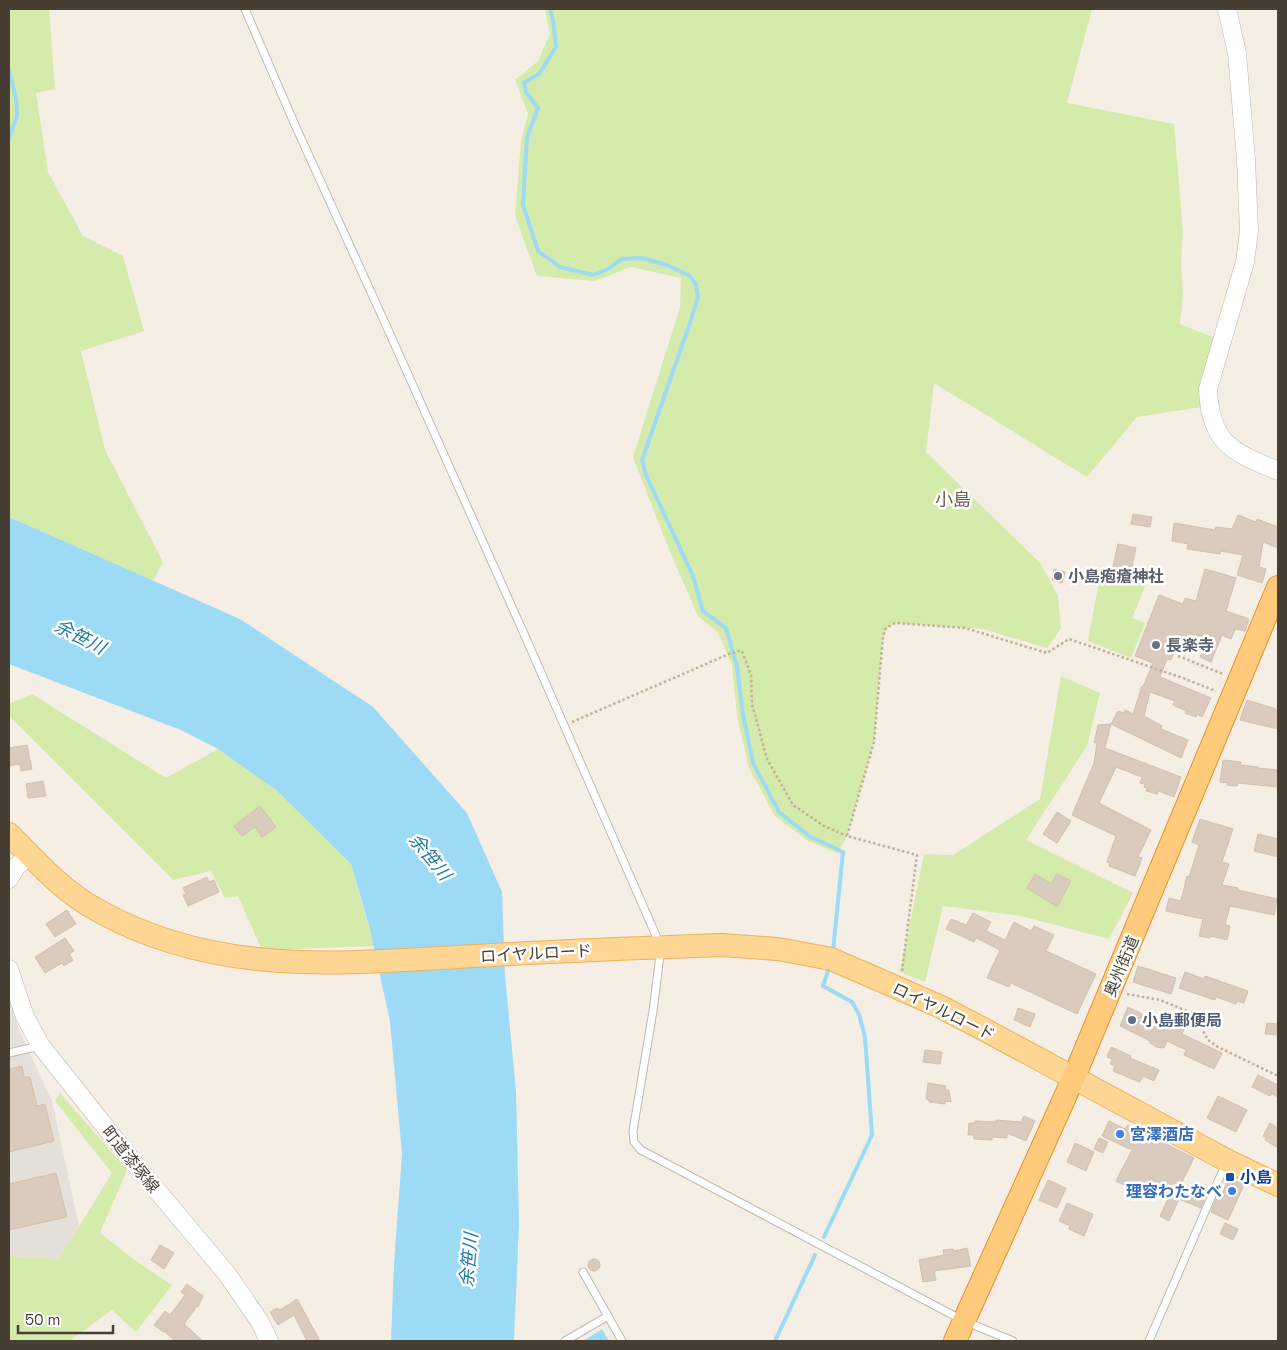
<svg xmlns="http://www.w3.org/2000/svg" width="1287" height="1350" viewBox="0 0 1287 1350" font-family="'Space Grotesk','Noto Sans JP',sans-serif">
	<rect width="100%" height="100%" fill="#f4eee5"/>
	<polygon fill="#e6e0da" points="9,999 19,1030 52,1101 79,1226 59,1259 9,1256"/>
	<g fill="#d5ebab">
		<polygon points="9,9 49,9 55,89 36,93 48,172 83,236 123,256 144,331 81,351 105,450 163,562 153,581 9,517"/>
		<polygon points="545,9 1092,9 1067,103 1174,124 1183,233 1181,260 1183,294 1180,324 1215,338 1202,407 1137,417 1087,477 934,383 926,452 1041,564 1058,596 1061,628 1047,648 983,629 895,623 886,628 883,637 874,742 847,836 837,853 808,841 775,816 749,768 737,716 732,665 718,633 698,616 670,552 633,457 680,307 681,278 631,267 595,281 537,276 515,216 521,141 528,114 515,80 538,61 550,34"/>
		<polygon points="1100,576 1146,584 1132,618 1145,623 1131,658 1088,641"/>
		<polygon points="1061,676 1100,693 1087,746 1026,840 1133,893 1109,939 1021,916 943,906 925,982 900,972 924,854 953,855 1040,799"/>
		<polygon points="32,694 166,778 218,749 276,790 351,864 374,946 262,950 238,896 225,898 211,871 173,880 9,716 9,704"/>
		<polygon points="60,1093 127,1170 100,1233 136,1261 172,1285 136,1332 112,1310 69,1341 9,1341 9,1256 59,1259 112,1173 55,1101"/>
	</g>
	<g fill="#9ddaf5">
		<polygon points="9,517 240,619 373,707 467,813 502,892 505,976 516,1091 519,1224 514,1341 391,1341 394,1264 402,1154 390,1021 369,926 351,864 276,790 218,749 181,730 9,664"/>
		<polygon points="602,1329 609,1341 583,1341"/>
	</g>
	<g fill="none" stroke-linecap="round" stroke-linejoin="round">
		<g stroke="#9ddaf5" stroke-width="4">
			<polyline points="550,9 553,20 556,47 539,74 524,83 526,92 538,108 527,137 523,205 538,251 560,267 593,275 608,269 622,259 642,258 667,265 690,276 696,285 698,297 690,323 642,460 646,475 693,576 703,611 726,628 737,666 743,715 753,763 779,812 809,836 843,852 833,951"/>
			<polyline points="9,70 16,99 17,116 9,138"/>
			<polyline points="824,1237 872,1135 865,1037 859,1014 852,1002 823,986 830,965"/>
			<polyline points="775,1341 815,1255"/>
		</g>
	</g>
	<g fill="#d9cbbd" stroke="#d2c0ad">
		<polygon points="1133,514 1152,517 1150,527 1131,524"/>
		<polygon points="1238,515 1256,522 1257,519 1278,527 1278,548 1263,542 1259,567 1266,569 1262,583 1237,575 1243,555 1221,551 1220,554 1187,549 1188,544 1172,541 1174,523 1215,530 1216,527 1232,529"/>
		<polygon points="1118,544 1136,548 1129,580 1111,576"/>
		<polygon points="1054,569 1065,572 1062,583 1052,580"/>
		<polygon points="1205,569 1236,578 1226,611 1249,619 1245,631 1235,629 1231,639 1222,635 1211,662 1200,657 1203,650 1178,641 1171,660 1167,659 1160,677 1211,698 1202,717 1197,714 1196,717 1185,713 1186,711 1173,705 1175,701 1150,692 1144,716 1162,726 1161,729 1188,740 1181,758 1111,724 1118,711 1124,713 1125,710 1133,714 1142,686 1143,687 1153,663 1135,656 1159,595 1183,604 1185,598 1196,601"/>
		<polygon points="1247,700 1276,709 1275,710 1278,711 1278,729 1240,720"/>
		<polygon points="1111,724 1105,748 1181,777 1174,797 1158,791 1157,794 1146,791 1147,788 1144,787 1145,784 1140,783 1142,777 1116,767 1099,803 1151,830 1138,857 1142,858 1135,876 1109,866 1110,863 1107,862 1116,836 1072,815 1094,763 1097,743 1094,743 1098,725"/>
		<polygon points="27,745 32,769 21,771 20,764 9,766 9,748"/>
		<polygon points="1223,760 1241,762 1240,765 1258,767 1258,768 1278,770 1278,787 1238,783 1237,786 1227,785 1228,783 1220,782"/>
		<polygon points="43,781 46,796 28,798 26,784"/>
		<polygon points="260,806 276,827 262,837 255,827 242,836 234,826"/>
		<polygon points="1057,812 1071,821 1057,843 1043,834"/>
		<polygon points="1200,819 1233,829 1222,862 1229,864 1222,885 1238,888 1238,890 1277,899 1274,915 1230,906 1225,925 1230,926 1227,940 1211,936 1210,938 1199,936 1203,919 1166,911 1169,898 1181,901 1187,876 1189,877 1199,845 1192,842"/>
		<polygon points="1258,834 1278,839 1278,857 1254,851"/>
		<polygon points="1035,874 1051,884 1057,874 1071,881 1057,907 1027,888"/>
		<polygon points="207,877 209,882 214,880 219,892 188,906 183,895 186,894 183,888"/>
		<polygon points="67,910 76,924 55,937 46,924"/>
		<polygon points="973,913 991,922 986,931 1005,940 1014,922 1031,931 1034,926 1054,935 1046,951 1096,974 1077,1014 1011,983 1009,987 987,978 1000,950 976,938 974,942 946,929 951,919 966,925"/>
		<polygon points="65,938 74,951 69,954 73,960 64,966 62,963 45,973 35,957"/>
		<polygon points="1138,966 1176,978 1171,994 1133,982"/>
		<polygon points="1185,972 1204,979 1205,976 1248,991 1244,1003 1237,1001 1236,1004 1216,997 1215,1000 1179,988"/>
		<polygon points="1128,1007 1166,1026 1172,1014 1188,1021 1182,1034 1222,1053 1214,1069 1184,1055 1186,1050 1167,1041 1164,1048 1156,1047 1150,1043 1150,1041 1120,1026"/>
		<polygon points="1018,1008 1035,1014 1030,1027 1014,1020"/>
		<polygon points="1267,1023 1278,1024 1278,1035 1265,1034"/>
		<polygon points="1111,1047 1131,1056 1130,1058 1159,1070 1154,1081 1143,1076 1140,1082 1113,1071 1115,1066 1110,1064 1112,1059 1107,1057"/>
		<polygon points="925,1050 942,1052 940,1064 923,1062"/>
		<polygon points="22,1066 24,1077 30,1077 37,1106 45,1104 54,1141 9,1152 9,1069"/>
		<polygon points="1258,1075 1278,1085 1278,1097 1272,1094 1270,1096 1252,1087"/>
		<polygon points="928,1083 946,1086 945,1090 949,1090 951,1102 946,1101 945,1104 929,1102 929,1100 926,1099"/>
		<polygon points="1218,1096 1247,1110 1236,1132 1207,1118"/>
		<polygon points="1024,1116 1035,1121 1026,1141 1007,1133 1007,1138 992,1137 992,1140 974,1139 974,1135 968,1135 969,1123 975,1123 975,1121 996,1122 996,1120 1021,1122"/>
		<polygon points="1109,1121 1125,1129 1128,1125 1194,1158 1181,1184 1206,1195 1201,1208 1179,1199 1169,1221 1160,1216 1169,1197 1151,1187 1149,1192 1128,1182 1126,1186 1116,1181 1132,1150 1102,1136"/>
		<polygon points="1270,1123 1278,1128 1278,1148 1265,1140 1266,1137 1263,1136"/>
		<polygon points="1099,1138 1108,1142 1103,1153 1094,1149"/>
		<polygon points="1075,1143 1094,1152 1086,1171 1067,1162"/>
		<polygon points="56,1173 67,1217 9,1230 9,1184"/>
		<polygon points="1229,1178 1244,1185 1228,1220 1211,1212 1216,1199 1219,1201"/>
		<polygon points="1048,1180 1066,1188 1057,1208 1039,1200"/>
		<polygon points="1067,1203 1093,1214 1084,1236 1069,1229 1070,1226 1059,1221"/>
		<polygon points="1225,1223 1238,1229 1233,1240 1220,1234"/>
		<polygon points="160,1245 174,1253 164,1269 151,1260"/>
		<polygon points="967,1248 971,1266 934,1271 936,1280 923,1282 919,1260 944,1255 943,1250 953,1249 954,1251"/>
		<circle cx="594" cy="1265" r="6"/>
		<polygon points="187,1284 203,1296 198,1307 197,1306 184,1324 203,1341 175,1341 164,1331 163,1332 154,1325 165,1311 170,1315 185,1295 181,1292"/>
		<polygon points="297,1299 319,1339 314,1341 307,1341 294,1315 278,1325 270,1312 277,1308 280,1310"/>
	</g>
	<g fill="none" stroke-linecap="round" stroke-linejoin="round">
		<defs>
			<g id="service">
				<polyline points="245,9 295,125 390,334 525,636 661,947 653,1011 633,1131 634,1142 641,1150 964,1321 1013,1341"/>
				<polyline points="9,1053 40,1046"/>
				<polyline points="583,1272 622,1341"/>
				<polyline points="565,1341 608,1316"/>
				<polyline points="1149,1341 1226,1163"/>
			</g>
			<g id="tertiary">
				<path d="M1227,9L1237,53L1246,160L1249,231L1245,262L1208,389C1210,444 1233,452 1278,471"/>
				<polyline points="9,879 16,867 30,855"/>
				<polyline points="9,969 25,1017 41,1046 134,1163 227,1274 260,1322 269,1341"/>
			</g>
			<path id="primary" d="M9,834C36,861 62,891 97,910C218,978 344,963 476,956C557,951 639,948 721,945L778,949L831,959L875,978L941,1007L985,1030L1228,1161L1278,1185"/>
			<polyline id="trunk" points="955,1341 1074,1077 1278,587"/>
		</defs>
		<use href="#service" stroke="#c3b8aa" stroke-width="9"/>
		<use href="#tertiary" stroke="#c3b8aa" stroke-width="19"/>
		<use href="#primary" stroke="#ecb25b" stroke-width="24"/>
		<use href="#trunk" stroke="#e9902b" stroke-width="24"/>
		<g stroke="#c3af97" stroke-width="2.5" stroke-dasharray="2.5 2.5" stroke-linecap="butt">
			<polyline points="1178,656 1223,674"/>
			<polyline points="572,722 729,654 738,651 742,651 751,675 752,704 767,759 793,805 824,826 847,836"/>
			<polyline points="902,971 917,855 847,836 874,742 883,637 886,628 895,623 965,628 1047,653 1069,639 1180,677 1216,691"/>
			<polyline points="1127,994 1160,1000 1194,1014 1208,1040 1218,1047 1278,1076"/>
		</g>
		<use href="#service" stroke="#fff" stroke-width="7"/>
		<use href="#tertiary" stroke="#fff" stroke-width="18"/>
		<use href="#primary" stroke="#ffd693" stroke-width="22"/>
		<use href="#trunk" stroke="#ffca7c" stroke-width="22"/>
	</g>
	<g fill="#6b7280" stroke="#fff" stroke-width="2">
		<circle cx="1058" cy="576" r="5"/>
		<circle cx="1156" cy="645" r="5"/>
	</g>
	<circle fill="#5c6f8a" stroke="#fff" stroke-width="2" cx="1132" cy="1020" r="5"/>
	<g fill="#3f7fe0" stroke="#fff" stroke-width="2">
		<circle cx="1120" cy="1134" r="5"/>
		<circle cx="1232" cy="1191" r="5"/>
	</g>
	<rect fill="#1a4fb4" stroke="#fff" stroke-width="2" x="1225" y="1172" width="10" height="10" rx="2.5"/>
	<g text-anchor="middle" stroke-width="5" stroke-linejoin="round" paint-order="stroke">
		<g font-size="16" font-weight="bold" fill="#5b616d" stroke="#fff" text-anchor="start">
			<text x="1068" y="582">小島疱瘡神社</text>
			<text x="1166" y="651">長楽寺</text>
		</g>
		<g font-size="16" fill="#473e34" stroke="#fff">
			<text transform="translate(536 953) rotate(-3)" y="6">ロイヤルロード</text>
			<text transform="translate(1121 966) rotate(-67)" y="6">奥州街道</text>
			<text transform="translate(944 1011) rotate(26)" y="6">ロイヤルロード</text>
			<text transform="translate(131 1159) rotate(51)" y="6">町道漆塚線</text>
		</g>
		<g font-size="16" font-weight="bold" fill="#4e5e75" stroke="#fff" text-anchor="start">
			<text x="1142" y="1026">小島郵便局</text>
		</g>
		<g font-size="16" font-weight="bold" fill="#366cbe" stroke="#fff" text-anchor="start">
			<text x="1130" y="1140">宮澤酒店</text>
			<text x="1222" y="1197" text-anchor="end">理容わたなべ</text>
		</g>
		<g font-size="16" font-weight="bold" fill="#164399" stroke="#fff" text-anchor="start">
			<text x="1240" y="1183">小島</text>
		</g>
		<g font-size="18" fill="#6b5b4b" stroke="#fff">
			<text x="953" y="506">小島</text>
		</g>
		<g font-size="18" font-style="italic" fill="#237eaa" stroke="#fff">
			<text transform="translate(80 637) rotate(27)" y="6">余笹川</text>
			<text transform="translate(430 857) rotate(51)" y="6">余笹川</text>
			<text transform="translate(469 1260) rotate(-85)" y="6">余笹川</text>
		</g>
	</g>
	<rect width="1287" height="1350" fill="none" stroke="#473e34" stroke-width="20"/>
	<path d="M18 1325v8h95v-8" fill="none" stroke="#473e34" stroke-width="2.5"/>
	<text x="25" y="1325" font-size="15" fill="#473e34" stroke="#ffffff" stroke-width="4" paint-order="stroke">50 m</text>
</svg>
